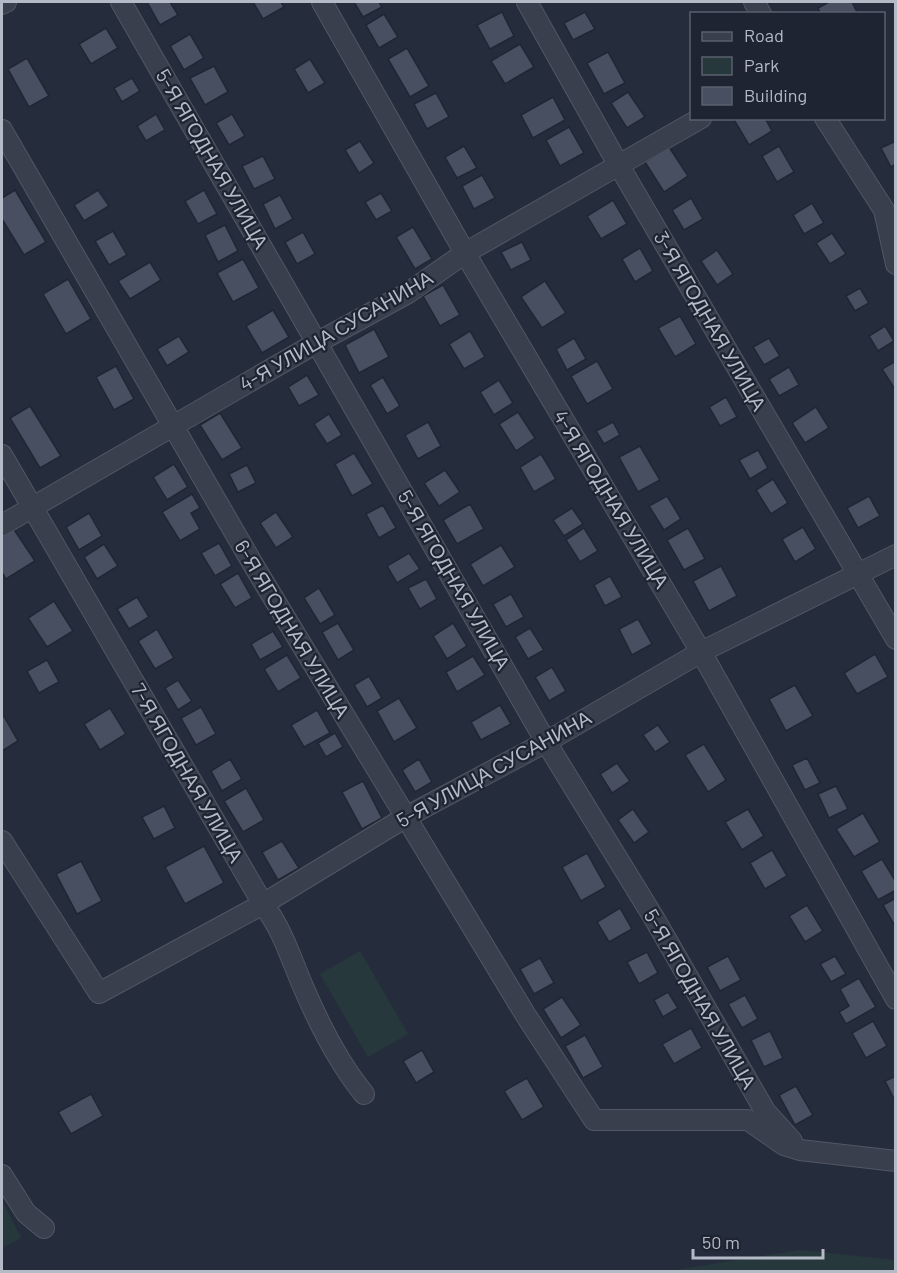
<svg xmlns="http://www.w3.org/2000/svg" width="897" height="1273" viewBox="0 0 897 1273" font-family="Barlow,sans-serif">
	<rect width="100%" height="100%" fill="#252c3c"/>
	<g fill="#27383d">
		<polygon points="360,951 408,1034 368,1057 320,974"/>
		<polygon points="2,1200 21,1238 2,1248"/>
		<polygon points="799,1250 895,1260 895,1271 669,1271"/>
	</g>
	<g fill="#474f60" stroke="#202633" stroke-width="1.5">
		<polygon points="147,2 170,2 178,15 160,25"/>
		<polygon points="253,2 281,2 284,7 263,19"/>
		<polygon points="354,2 379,2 382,7 363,17"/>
		<polygon points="829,2 852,2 858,14 821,14 818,8"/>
		<polygon points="502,12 514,36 490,49 477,25"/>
		<polygon points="585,12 595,29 573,40 564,23"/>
		<polygon points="384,14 398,37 379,48 366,25"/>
		<polygon points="106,28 118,48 91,64 79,44"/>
		<polygon points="190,34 204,58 184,70 170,46"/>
		<polygon points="520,44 534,67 505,84 491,61"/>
		<polygon points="407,48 429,86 410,97 388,59"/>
		<polygon points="608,52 625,83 604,94 587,63"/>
		<polygon points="27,58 49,96 29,107 8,69"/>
		<polygon points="310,59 325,83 308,93 294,69"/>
		<polygon points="214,66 228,92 205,105 190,78"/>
		<polygon points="132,78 140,91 122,102 114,88"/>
		<polygon points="628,92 645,117 627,128 611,103"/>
		<polygon points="436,93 449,117 427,129 414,104"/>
		<polygon points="553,97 565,120 533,138 521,115"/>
		<polygon points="156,114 165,130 146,141 137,126"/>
		<polygon points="232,114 245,136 229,145 216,123"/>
		<polygon points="733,118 765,118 772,131 749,145"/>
		<polygon points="569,127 584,153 560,166 546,140"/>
		<polygon points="360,141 374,163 359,173 345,150"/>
		<polygon points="896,141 896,164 891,167 881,148"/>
		<polygon points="464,146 477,168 457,178 445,157"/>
		<polygon points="779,146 794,172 777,182 762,156"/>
		<polygon points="669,147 688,176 664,192 645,162"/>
		<polygon points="263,156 275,179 254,189 242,166"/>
		<polygon points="482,175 495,198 474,209 462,186"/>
		<polygon points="15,190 46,242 24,255 2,219 2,198"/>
		<polygon points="98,190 109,206 84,221 74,205"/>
		<polygon points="204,190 217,214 198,224 185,201"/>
		<polygon points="381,193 392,211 376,220 365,202"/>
		<polygon points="280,195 293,219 275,229 263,204"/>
		<polygon points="691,198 703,219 684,230 672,210"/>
		<polygon points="613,200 627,224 601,239 587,216"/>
		<polygon points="812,203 824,223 804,234 793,215"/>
		<polygon points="225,225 238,251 218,262 205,235"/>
		<polygon points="413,227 432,259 415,269 396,237"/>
		<polygon points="113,231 127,255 109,265 95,241"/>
		<polygon points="303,232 315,254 297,264 285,242"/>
		<polygon points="832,233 846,254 830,264 816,243"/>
		<polygon points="522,242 531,260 511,270 501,252"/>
		<polygon points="640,248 653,271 635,282 622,259"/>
		<polygon points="717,250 733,274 717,285 701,261"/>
		<polygon points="243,259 259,288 233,302 217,273"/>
		<polygon points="150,262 161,280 130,299 118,281"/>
		<polygon points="68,279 91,319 66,334 43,294"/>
		<polygon points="545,281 566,313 542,328 521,297"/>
		<polygon points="443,285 460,315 440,326 423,296"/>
		<polygon points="860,288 869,303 855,311 846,296"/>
		<polygon points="273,310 289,337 262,353 246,326"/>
		<polygon points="680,316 696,344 675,357 658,328"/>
		<polygon points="885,326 894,341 878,351 869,336"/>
		<polygon points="374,329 389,357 359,373 345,345"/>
		<polygon points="470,331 485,357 464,369 449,344"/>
		<polygon points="179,336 189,352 167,366 157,349"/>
		<polygon points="574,338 586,359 567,370 556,349"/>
		<polygon points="769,338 780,356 764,365 753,347"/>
		<polygon points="597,361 613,389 587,404 571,376"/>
		<polygon points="896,361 896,387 894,388 882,369"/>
		<polygon points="116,366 134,399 114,410 96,377"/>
		<polygon points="789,367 799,385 779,396 769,379"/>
		<polygon points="307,375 319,395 299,406 288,387"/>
		<polygon points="383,377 400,406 387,414 370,385"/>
		<polygon points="499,380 513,403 494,415 480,392"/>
		<polygon points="726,397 737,417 720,426 709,407"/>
		<polygon points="30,406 61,456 40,468 10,418"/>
		<polygon points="816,407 829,428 805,443 792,423"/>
		<polygon points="518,412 535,438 516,451 499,424"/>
		<polygon points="220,413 242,448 222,460 200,425"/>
		<polygon points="329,414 342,435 327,444 314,424"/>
		<polygon points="428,422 441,446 418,459 405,435"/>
		<polygon points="613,422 620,435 604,444 596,431"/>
		<polygon points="640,446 660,480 638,492 619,457"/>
		<polygon points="758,450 768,468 750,479 739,460"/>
		<polygon points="354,453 373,484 352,496 335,464"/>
		<polygon points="541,454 556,479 534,492 520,467"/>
		<polygon points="174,464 188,487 167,500 153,477"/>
		<polygon points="247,465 256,483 238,492 229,474"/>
		<polygon points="445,470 460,492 439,506 424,483"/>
		<polygon points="773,479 788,503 771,514 756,490"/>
		<polygon points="192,494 200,508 191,513 200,529 180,541 162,512"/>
		<polygon points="667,496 681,519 664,530 649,506"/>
		<polygon points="869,496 880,516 858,528 847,508"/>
		<polygon points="470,504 484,529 457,544 443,520"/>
		<polygon points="383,505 396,528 379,538 366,514"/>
		<polygon points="572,508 583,524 564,536 553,520"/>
		<polygon points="276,512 293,537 276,548 260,523"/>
		<polygon points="89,513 102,536 79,550 66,527"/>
		<polygon points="803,527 816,549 795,562 782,539"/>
		<polygon points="13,528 35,561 6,579 2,572 2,535"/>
		<polygon points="584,528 598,551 580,562 566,540"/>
		<polygon points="688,528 705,559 684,570 667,540"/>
		<polygon points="219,543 232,566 215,576 201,553"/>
		<polygon points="104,544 118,566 97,579 84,557"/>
		<polygon points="501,545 515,567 483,586 470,564"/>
		<polygon points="409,553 420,569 397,583 387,566"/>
		<polygon points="721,566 737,596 709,611 693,581"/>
		<polygon points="238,573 252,598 235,608 220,584"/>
		<polygon points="610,576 622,597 605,606 594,585"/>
		<polygon points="426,579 437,599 420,609 408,588"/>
		<polygon points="319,588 335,615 320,624 304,598"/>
		<polygon points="511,594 524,617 506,627 493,604"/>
		<polygon points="137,597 149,617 129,629 117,609"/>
		<polygon points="54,601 73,631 47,647 28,618"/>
		<polygon points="638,619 652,644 632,655 619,629"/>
		<polygon points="338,623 354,650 338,660 322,632"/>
		<polygon points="453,623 467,646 447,659 433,636"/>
		<polygon points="530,628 544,650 528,659 515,637"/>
		<polygon points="157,629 174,658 155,669 138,641"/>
		<polygon points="273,631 283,647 260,660 251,644"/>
		<polygon points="875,654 888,677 857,694 844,673"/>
		<polygon points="287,655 301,678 278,692 264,669"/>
		<polygon points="473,656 485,675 457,692 446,672"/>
		<polygon points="47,660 59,682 39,693 27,671"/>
		<polygon points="552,667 566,691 549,701 535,677"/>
		<polygon points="369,676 382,698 367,707 354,685"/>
		<polygon points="178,680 192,701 178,710 165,688"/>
		<polygon points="795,685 813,716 786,731 769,699"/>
		<polygon points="399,698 417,728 394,742 377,711"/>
		<polygon points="500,705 511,724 481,740 471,722"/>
		<polygon points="201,707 216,734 196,745 181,718"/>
		<polygon points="110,708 126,734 100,750 84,724"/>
		<polygon points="317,710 330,733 304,747 291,725"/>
		<polygon points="2,713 18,741 2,751"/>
		<polygon points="658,725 670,742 655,752 643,735"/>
		<polygon points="335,733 343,747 326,757 318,743"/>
		<polygon points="704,744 726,780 708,792 685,755"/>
		<polygon points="807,758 820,783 805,790 792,765"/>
		<polygon points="230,759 242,779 222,791 211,771"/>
		<polygon points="419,759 432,782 415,792 402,770"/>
		<polygon points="617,763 630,781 612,793 600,774"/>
		<polygon points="363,781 382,818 362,829 342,792"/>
		<polygon points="836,786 848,809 829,818 818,794"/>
		<polygon points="246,788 264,820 243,832 224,801"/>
		<polygon points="164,806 175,828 154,839 142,817"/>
		<polygon points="633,809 649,832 634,843 618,820"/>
		<polygon points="748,809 764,836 742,850 725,822"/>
		<polygon points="863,813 880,842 854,857 836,829"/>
		<polygon points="282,841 299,868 278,880 262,852"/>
		<polygon points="204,846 224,883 185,904 165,867"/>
		<polygon points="772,850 787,876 765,889 750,863"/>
		<polygon points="587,853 606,887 581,901 562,867"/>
		<polygon points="882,859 896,882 896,890 878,900 861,871"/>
		<polygon points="81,861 102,901 77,914 56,874"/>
		<polygon points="896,898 896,926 895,926 883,905"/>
		<polygon points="807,905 823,931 805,942 789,916"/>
		<polygon points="620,908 632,929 609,942 597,922"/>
		<polygon points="647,952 658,973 639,984 627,962"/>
		<polygon points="728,956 741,980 720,991 707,967"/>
		<polygon points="835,956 846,974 831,982 820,964"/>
		<polygon points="540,958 554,983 534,994 520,969"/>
		<polygon points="859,978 876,1007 846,1024 839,1012 849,1006 840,989"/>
		<polygon points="668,992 678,1008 663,1017 654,1000"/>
		<polygon points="745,995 758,1019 742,1028 728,1004"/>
		<polygon points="562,997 581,1025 561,1038 543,1009"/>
		<polygon points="873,1021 887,1046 866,1058 852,1033"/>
		<polygon points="691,1028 702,1048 674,1064 662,1044"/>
		<polygon points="770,1031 783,1058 764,1067 751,1040"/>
		<polygon points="585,1035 603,1067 583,1078 565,1046"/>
		<polygon points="422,1050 434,1072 416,1083 403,1061"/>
		<polygon points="896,1076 896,1103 885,1081"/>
		<polygon points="527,1078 544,1107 522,1120 504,1091"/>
		<polygon points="796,1086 813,1115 795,1125 779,1095"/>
		<polygon points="91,1094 103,1116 71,1134 58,1112"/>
	</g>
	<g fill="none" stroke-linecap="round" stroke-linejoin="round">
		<defs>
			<g id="street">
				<polyline points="121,2 546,742 654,918 765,1111 792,1141"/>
				<polyline points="322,2 465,253 701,652 896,999"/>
				<polyline points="527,2 618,164 896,639"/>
				<polyline points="754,2 761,14"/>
				<polyline points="2,4 6,2"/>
				<polyline points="825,118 884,210 896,264"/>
				<polyline points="2,130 254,566 525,1014 594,1120 748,1120 784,1145 800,1150 896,1161"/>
				<path d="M2,455L263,904C282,929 290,956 302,984C318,1022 338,1062 364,1094"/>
				<polyline points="2,525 318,342 408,293 465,253 701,118"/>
				<polyline points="2,841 99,993 263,904 406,817 546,742 701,652 896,555"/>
				<polyline points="2,1175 26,1213 44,1228"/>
			</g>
		</defs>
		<use href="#street" stroke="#515764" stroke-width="22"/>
		<use href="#street" stroke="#393f4c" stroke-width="20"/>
	</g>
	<g text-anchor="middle" stroke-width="4.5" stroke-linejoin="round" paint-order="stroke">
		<g font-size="20" fill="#b5bac7" stroke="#1e2431">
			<text transform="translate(212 159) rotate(60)" y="7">5-Я ЯГОДНАЯ УЛИЦА</text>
			<text transform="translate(710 321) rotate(60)" y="7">3-Я ЯГОДНАЯ УЛИЦА</text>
			<text transform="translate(336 331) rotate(-30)" y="7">4-Я УЛИЦА СУСАНИНА</text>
			<text transform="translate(611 499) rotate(59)" y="7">4-Я ЯГОДНАЯ УЛИЦА</text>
			<text transform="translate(454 580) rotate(60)" y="7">5-Я ЯГОДНАЯ УЛИЦА</text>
			<text transform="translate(292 629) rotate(59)" y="7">6-Я ЯГОДНАЯ УЛИЦА</text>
			<text transform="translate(494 769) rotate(-29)" y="7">5-Я УЛИЦА СУСАНИНА</text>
			<text transform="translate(187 773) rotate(60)" y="7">7-Я ЯГОДНАЯ УЛИЦА</text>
			<text transform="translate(700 999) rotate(60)" y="7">5-Я ЯГОДНАЯ УЛИЦА</text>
		</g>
	</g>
	<rect width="897" height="1273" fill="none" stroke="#b5bac7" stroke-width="6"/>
	<rect x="690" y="12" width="195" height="108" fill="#1e2431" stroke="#5a606d" stroke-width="1.5"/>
	<rect x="702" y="32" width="30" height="9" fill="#393f4c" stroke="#5a606d" stroke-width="1.5"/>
	<text x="744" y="42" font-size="18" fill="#b5bac7">Road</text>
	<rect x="702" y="57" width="30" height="18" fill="#27383d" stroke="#5a606d" stroke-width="1.5"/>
	<text x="744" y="72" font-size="18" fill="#b5bac7">Park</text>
	<rect x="702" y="87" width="30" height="18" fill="#474f60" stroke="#5a606d" stroke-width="1.5"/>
	<text x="744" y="102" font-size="18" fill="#b5bac7">Building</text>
	<path d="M693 1249v9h130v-9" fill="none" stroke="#b5bac7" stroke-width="3"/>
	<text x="702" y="1249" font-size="18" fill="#b5bac7" stroke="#1e2431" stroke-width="4.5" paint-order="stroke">50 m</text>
</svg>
